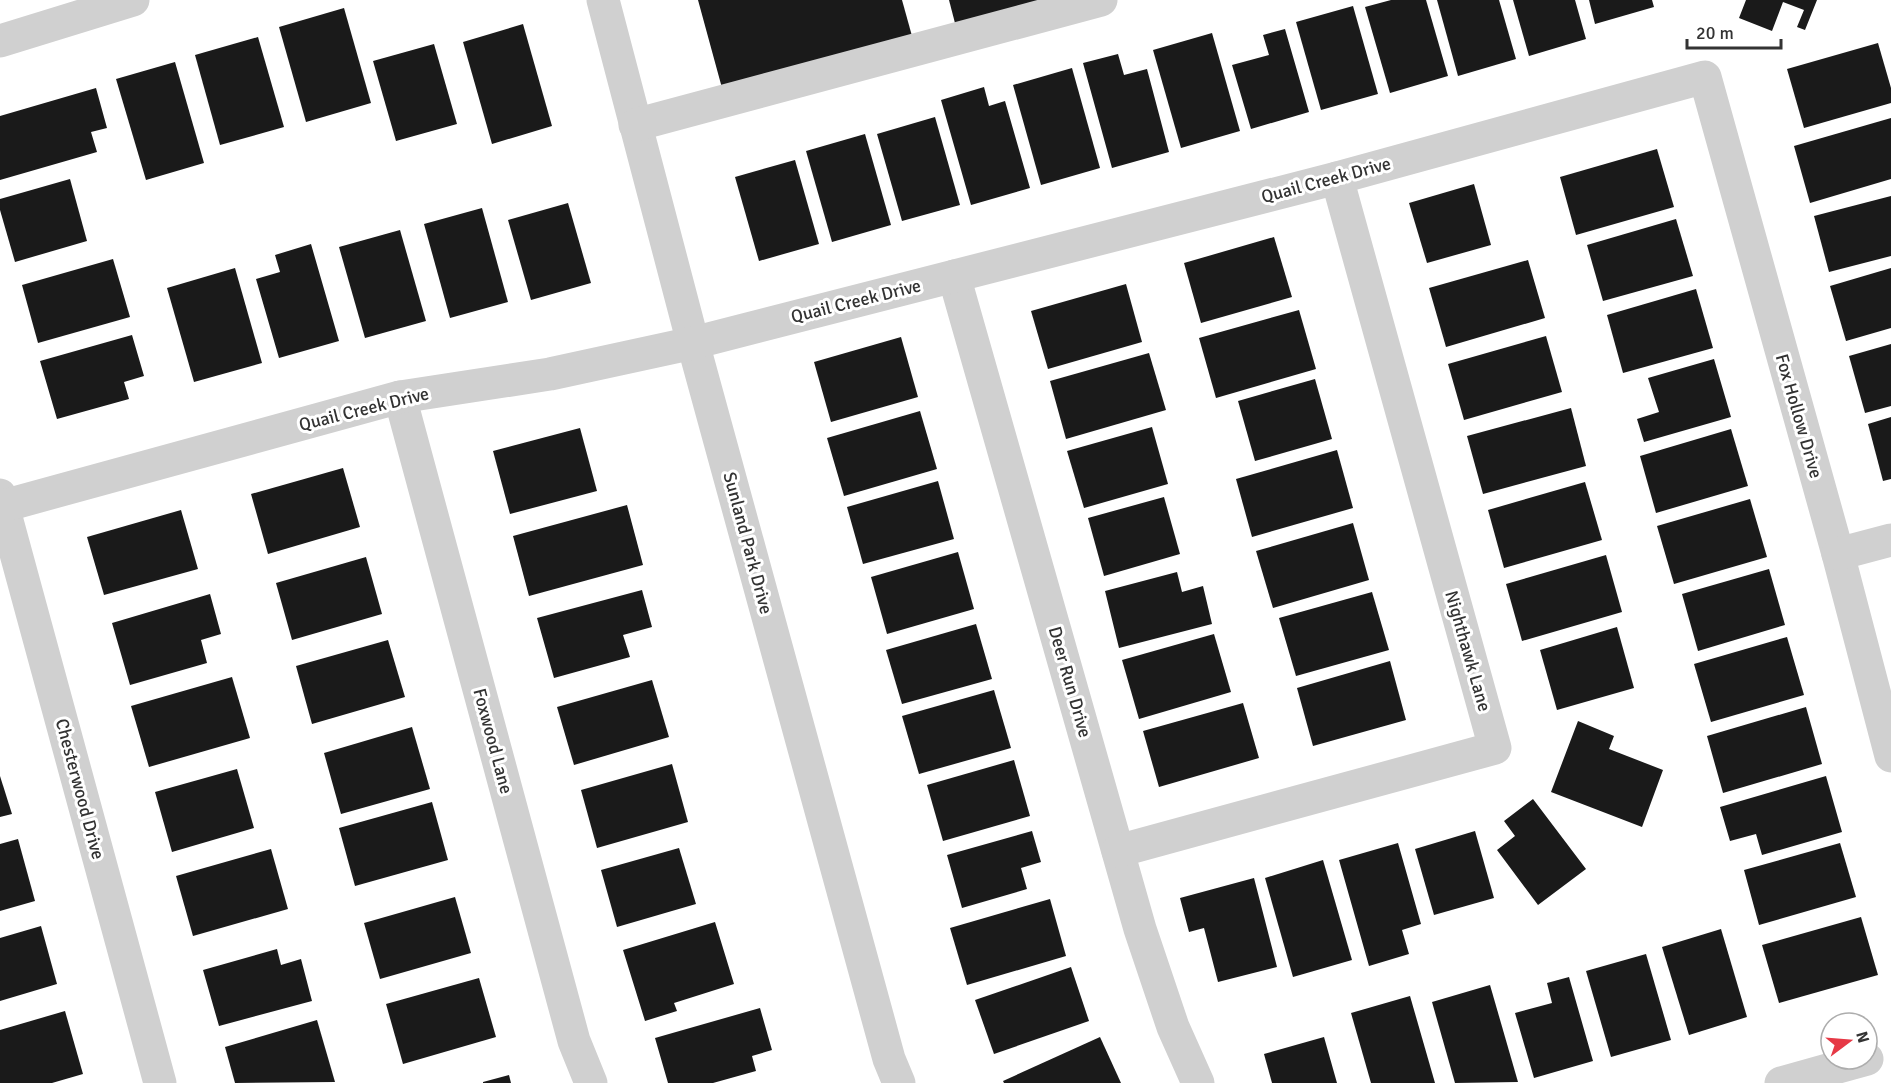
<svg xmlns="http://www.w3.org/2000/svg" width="1891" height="1083" viewBox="0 0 1891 1083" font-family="Signika,sans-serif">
	<rect width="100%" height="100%" fill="#fff"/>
	<g fill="#1a1a1a">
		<polygon points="698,0 902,0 912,36 722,88"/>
		<polygon points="949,0 1053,0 956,27"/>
		<polygon points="1391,0 1426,0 1448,76 1390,93 1365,7"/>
		<polygon points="1437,0 1499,0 1516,59 1458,76"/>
		<polygon points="1513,0 1575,0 1586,39 1529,56"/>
		<polygon points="1589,0 1652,0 1654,7 1595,24"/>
		<polygon points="1746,0 1817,0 1805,30 1797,27 1804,10 1783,2 1772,31 1739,18"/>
		<polygon points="1353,6 1378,94 1321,110 1296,22"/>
		<polygon points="344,8 371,103 306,122 279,27"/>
		<polygon points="523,24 552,126 492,144 463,42"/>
		<polygon points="1285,29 1309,112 1251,129 1232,65 1269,55 1263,35"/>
		<polygon points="1212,33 1240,131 1181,148 1153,50"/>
		<polygon points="258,37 284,127 220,145 195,55"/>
		<polygon points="1878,43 1891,88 1891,103 1804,128 1787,69"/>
		<polygon points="434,44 457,124 396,141 373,61"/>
		<polygon points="1118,54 1124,75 1147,69 1169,152 1112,168 1083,63"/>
		<polygon points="175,62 204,163 146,180 116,79"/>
		<polygon points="1072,68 1100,168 1041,185 1013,85"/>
		<polygon points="984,87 989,106 1005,101 1030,188 971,205 941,100"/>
		<polygon points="96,88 107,128 91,132 97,152 0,180 0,116"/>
		<polygon points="935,117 960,205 902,221 877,134"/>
		<polygon points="1891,118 1891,179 1810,203 1794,146"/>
		<polygon points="865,134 891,225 832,242 806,151"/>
		<polygon points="1657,149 1674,207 1576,235 1560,177"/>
		<polygon points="795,160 819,244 759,261 735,177"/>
		<polygon points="70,179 87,241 15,262 0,210 0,199"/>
		<polygon points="1474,184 1491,245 1427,263 1409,203"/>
		<polygon points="1891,196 1891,256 1829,272 1814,216"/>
		<polygon points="568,203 591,283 531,300 508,220"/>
		<polygon points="482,208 508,302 450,318 424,224"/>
		<polygon points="1676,219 1693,276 1603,301 1587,245"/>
		<polygon points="400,230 426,321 365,338 339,247"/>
		<polygon points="1274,237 1292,297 1201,323 1184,263"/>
		<polygon points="311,244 339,341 279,358 256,279 280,272 275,255"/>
		<polygon points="113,259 130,317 38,343 22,285"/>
		<polygon points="1528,260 1545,318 1446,347 1429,288"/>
		<polygon points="235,268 262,363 194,382 167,288"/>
		<polygon points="1891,268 1891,328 1846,341 1830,286"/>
		<polygon points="1126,284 1142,342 1048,369 1031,311"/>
		<polygon points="1696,289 1713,348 1623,373 1607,315"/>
		<polygon points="1299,310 1316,369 1216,398 1199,338"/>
		<polygon points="132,335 144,376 124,382 129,399 57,419 40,361"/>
		<polygon points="1546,336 1562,392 1464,420 1448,364"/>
		<polygon points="901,337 918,397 831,422 814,362"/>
		<polygon points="1891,344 1891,406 1865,413 1849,356"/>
		<polygon points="1149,353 1166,410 1066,439 1050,381"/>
		<polygon points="1714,359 1731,417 1644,442 1637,419 1659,412 1648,378"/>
		<polygon points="1315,379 1332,439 1255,461 1238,401"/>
		<polygon points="1571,408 1586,466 1483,494 1467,436"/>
		<polygon points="920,411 937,469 844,496 827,438"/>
		<polygon points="1891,417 1891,479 1883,481 1868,424"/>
		<polygon points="1152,427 1168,484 1084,508 1067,451"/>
		<polygon points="580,428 597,491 510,514 493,451"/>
		<polygon points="1731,429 1748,486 1656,513 1640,456"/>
		<polygon points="1337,450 1353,508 1252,537 1236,479"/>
		<polygon points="343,468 360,527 268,554 251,494"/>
		<polygon points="938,481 954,539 863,564 847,507"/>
		<polygon points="1585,482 1602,540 1504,568 1488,510"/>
		<polygon points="1164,497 1180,554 1104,576 1088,518"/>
		<polygon points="1750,499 1767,557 1674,584 1657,526"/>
		<polygon points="627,505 643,565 529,596 513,536"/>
		<polygon points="181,510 198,569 104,595 87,537"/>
		<polygon points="1353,523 1369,580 1273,608 1256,551"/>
		<polygon points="958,552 974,609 887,634 871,577"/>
		<polygon points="1606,555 1622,612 1522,641 1506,584"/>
		<polygon points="366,557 382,614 292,640 276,583"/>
		<polygon points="1769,569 1785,625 1698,651 1682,594"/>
		<polygon points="1177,572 1182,592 1203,586 1212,624 1119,648 1105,591"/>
		<polygon points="642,590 652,627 623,635 630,657 554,678 537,618"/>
		<polygon points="1372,592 1389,650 1296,676 1279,618"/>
		<polygon points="210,594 221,634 201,640 207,663 130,685 112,623"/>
		<polygon points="976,624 992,679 902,704 886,650"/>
		<polygon points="1617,627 1634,688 1557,710 1540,650"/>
		<polygon points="1214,634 1231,692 1139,719 1122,660"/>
		<polygon points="1787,637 1804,695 1711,722 1694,664"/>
		<polygon points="388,640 405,697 312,724 296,666"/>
		<polygon points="1390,661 1406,720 1313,746 1297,688"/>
		<polygon points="232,677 250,738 149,767 131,706"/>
		<polygon points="652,680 669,737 574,765 557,707"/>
		<polygon points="994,690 1011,748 919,774 902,716"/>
		<polygon points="1243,703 1259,758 1159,787 1143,731"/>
		<polygon points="1806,707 1822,764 1723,793 1707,736"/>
		<polygon points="1578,721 1614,736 1609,749 1663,770 1642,827 1551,792"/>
		<polygon points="412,727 430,789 341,814 324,753"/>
		<polygon points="1014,760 1030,816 943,841 927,785"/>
		<polygon points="672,764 688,822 597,848 581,790"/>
		<polygon points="237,769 254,828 172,852 155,792"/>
		<polygon points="0,776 12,814 0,817"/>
		<polygon points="1826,776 1842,832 1762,855 1756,834 1730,841 1720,807"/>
		<polygon points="1533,799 1586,869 1538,905 1497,850 1515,836 1504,821"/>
		<polygon points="432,802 448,860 355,886 339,828"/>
		<polygon points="1032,831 1041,862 1021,868 1027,889 962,908 947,855"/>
		<polygon points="1475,831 1494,898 1434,915 1415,849"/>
		<polygon points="18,839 35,901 0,911 0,844"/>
		<polygon points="1398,843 1421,924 1402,930 1409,954 1369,966 1339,860"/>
		<polygon points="1840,843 1856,897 1759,925 1744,870"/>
		<polygon points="679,848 696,904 617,927 601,870"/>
		<polygon points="271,849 288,909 193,936 176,876"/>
		<polygon points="1323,860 1352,960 1293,977 1265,878"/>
		<polygon points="1254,878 1277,967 1218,982 1204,928 1189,932 1180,898"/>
		<polygon points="455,897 471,953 380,979 364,923"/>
		<polygon points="1050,899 1066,956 967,985 950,928"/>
		<polygon points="1861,917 1878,975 1779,1003 1762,945"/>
		<polygon points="715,922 734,984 674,1003 677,1011 645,1021 623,950"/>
		<polygon points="41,926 57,984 0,1001 0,938"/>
		<polygon points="1721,929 1747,1017 1689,1035 1662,947"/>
		<polygon points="277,949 281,965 301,959 312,1001 219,1026 203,970"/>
		<polygon points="1646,954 1671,1040 1611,1057 1586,971"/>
		<polygon points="1071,967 1089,1021 994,1054 975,1000"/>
		<polygon points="1569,977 1593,1061 1534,1078 1515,1013 1552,1003 1547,983"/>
		<polygon points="479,978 496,1037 403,1064 386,1004"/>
		<polygon points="1490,985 1518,1082 1455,1083 1432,1002"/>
		<polygon points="1410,996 1435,1083 1371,1083 1351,1013"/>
		<polygon points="760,1008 772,1050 752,1056 756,1071 713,1083 668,1083 655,1038"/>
		<polygon points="65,1011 83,1074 52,1083 0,1083 0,1030"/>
		<polygon points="317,1020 335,1082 235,1083 225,1047"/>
		<polygon points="1100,1037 1121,1083 1004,1083 1003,1081"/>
		<polygon points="1324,1037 1337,1083 1272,1083 1264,1054"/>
		<polygon points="509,1075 511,1083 483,1083 483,1082"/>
	</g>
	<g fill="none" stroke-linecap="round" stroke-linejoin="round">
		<g stroke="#d0d0d0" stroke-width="33">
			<polyline points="603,0 693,343 889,1059 899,1083"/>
			<polyline points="0,41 133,0"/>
			<polyline points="635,125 1101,0"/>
			<polyline points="954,276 1140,929 1173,1027 1198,1083"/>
			<polyline points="400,397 574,1041 591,1083"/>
			<polyline points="0,495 160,1083"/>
			<polyline points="3,506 400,397 550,374 693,343 1337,178 1705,77 1838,554 1891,756"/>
			<polyline points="1838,554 1891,540"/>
			<polyline points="1118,851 1495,748 1337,178"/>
			<polyline points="1781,1083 1867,1059"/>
		</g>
	</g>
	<g text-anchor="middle" stroke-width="6" stroke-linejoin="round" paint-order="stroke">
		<g font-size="18" fill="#333" stroke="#fff">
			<text transform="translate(1326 180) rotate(-15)" y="6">Quail Creek Drive</text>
			<text transform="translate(856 301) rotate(-14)" y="6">Quail Creek Drive</text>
			<text transform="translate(364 409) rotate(-14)" y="6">Quail Creek Drive</text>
			<text transform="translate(1799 416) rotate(74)" y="6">Fox Hollow Drive</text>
			<text transform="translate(748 543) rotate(75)" y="6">Sunland Park Drive</text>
			<text transform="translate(1468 651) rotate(74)" y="6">Nighthawk Lane</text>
			<text transform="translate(1070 682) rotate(74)" y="6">Deer Run Drive</text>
			<text transform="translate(493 741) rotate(75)" y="6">Foxwood Lane</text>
			<text transform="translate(80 789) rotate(75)" y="6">Chesterwood Drive</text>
		</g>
	</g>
	<g transform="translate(1849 1041) rotate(74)"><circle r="28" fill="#ffffff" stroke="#adadad" stroke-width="1.5"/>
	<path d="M0-4.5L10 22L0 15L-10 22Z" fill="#e63946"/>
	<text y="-9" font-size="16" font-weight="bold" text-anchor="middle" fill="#333333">N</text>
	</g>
	<path d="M1687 39v9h94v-9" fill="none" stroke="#333333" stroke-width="3"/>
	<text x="1696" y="39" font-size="18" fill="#333333" stroke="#ffffff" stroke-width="4.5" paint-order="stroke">20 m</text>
</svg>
